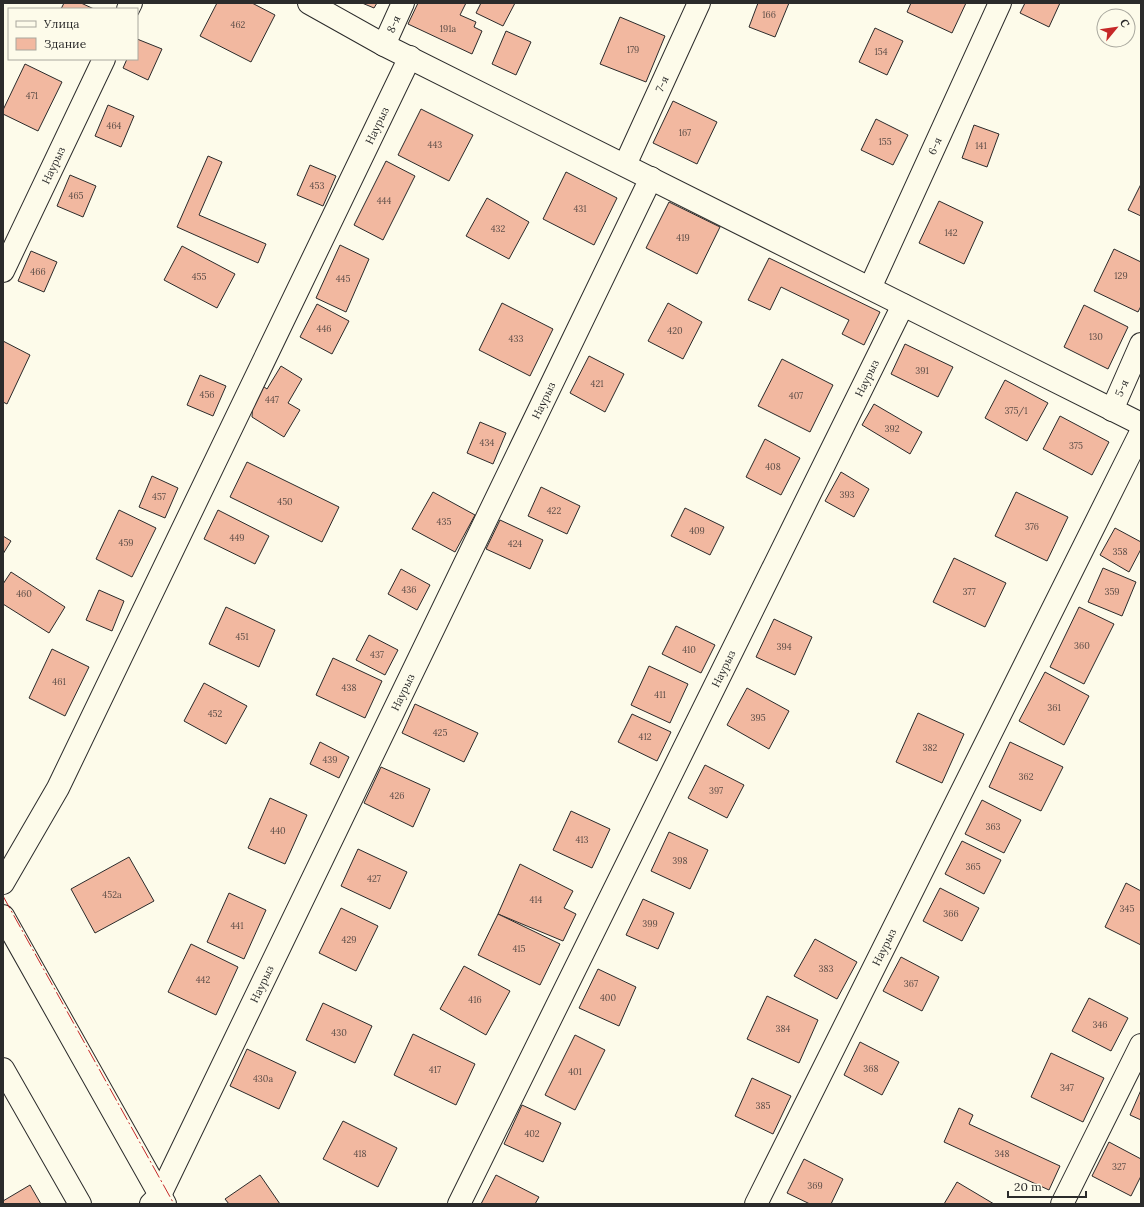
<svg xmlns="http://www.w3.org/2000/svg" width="1144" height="1207" viewBox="0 0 1144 1207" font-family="Lora,serif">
	<rect width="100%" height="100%" fill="#fdfbea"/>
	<g fill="#f2b8a0" stroke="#2b2b2b">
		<polygon points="64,3 81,3 94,9 61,9"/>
		<polygon points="217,3 252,3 275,15 251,62 200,36"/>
		<polygon points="362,3 377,3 374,8"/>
		<polygon points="418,3 466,3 460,15 476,22 474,27 482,31 472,54 408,24"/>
		<polygon points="481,3 515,3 503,26 476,13"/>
		<polygon points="758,3 789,3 775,37 749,27"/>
		<polygon points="911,3 966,3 952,33 907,12"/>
		<polygon points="1025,3 1060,3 1049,27 1020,13"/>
		<polygon points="620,17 665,36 646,82 600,64"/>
		<polygon points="875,28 903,41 887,75 859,62"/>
		<polygon points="506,31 531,42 516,75 492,64"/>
		<polygon points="137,39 162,49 148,80 123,68 127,59 137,59"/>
		<polygon points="25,64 62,82 38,131 3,114 3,110"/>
		<polygon points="673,101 717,122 697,164 653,143"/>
		<polygon points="108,105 134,116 121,147 95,136"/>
		<polygon points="421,109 473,135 449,181 398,155"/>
		<polygon points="876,119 908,135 893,165 861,150"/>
		<polygon points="974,125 999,134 987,167 962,158"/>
		<polygon points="208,156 222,162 199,215 266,244 258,263 177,227"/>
		<polygon points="386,161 415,176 383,240 354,225"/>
		<polygon points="310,165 336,176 323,206 297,195"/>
		<polygon points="566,172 617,198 594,245 543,219"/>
		<polygon points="70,175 96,186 83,217 57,206"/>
		<polygon points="1141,184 1141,216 1128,210"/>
		<polygon points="487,198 529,222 509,259 466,236"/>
		<polygon points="939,201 983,222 964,264 919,243"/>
		<polygon points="669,202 720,227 697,274 646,248"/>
		<polygon points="340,245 369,259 346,312 316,298"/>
		<polygon points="182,246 235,274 217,308 164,280"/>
		<polygon points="1114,249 1141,262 1141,306 1138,312 1094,291"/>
		<polygon points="31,251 57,262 44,292 18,281"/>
		<polygon points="769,258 880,312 864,345 842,334 849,320 781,287 770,310 748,300"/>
		<polygon points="502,303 553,329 530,376 479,350"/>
		<polygon points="668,303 702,322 683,359 648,341"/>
		<polygon points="317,304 349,321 332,354 300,337"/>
		<polygon points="1084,305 1128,327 1108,369 1064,347"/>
		<polygon points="3,341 30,355 7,404 3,402"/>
		<polygon points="905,344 953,367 938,397 891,374"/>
		<polygon points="589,356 624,374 605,412 570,393"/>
		<polygon points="782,359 833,385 810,432 758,406"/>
		<polygon points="281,366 302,379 288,403 300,410 284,437 252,417 253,396 260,384 267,389"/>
		<polygon points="200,375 226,386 213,416 187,405"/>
		<polygon points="1005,380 1048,403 1027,441 985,418"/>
		<polygon points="874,404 922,432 910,454 862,425"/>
		<polygon points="1060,416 1109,442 1092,475 1043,449"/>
		<polygon points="480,422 506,433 493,464 467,453"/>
		<polygon points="765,439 800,458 781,495 746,477"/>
		<polygon points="247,462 339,507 322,542 230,497"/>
		<polygon points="841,472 869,489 854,517 825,501"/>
		<polygon points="152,476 178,488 165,518 139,507"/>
		<polygon points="541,487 580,506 567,534 528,516"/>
		<polygon points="433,492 475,515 455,552 412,529"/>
		<polygon points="1016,492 1068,517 1047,561 995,536"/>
		<polygon points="685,508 724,527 710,555 671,536"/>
		<polygon points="119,510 156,528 132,577 96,559"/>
		<polygon points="218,510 269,536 255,564 204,539"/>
		<polygon points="500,520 543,540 530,569 486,549"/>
		<polygon points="1115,528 1141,542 1141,549 1129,572 1100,555"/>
		<polygon points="3,536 11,541 3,554"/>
		<polygon points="954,558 1006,583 985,627 933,602"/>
		<polygon points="1103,568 1136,582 1122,616 1088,602"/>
		<polygon points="401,569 430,585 417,610 388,594"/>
		<polygon points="11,572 65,607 49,633 3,604 3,584"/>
		<polygon points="99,590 124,601 112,631 86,620"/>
		<polygon points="226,607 275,630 259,667 209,644"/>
		<polygon points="1079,607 1114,624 1084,684 1050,667"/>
		<polygon points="774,619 812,637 795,675 756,657"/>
		<polygon points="676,626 715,645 701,673 662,654"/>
		<polygon points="369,635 398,650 385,675 356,660"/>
		<polygon points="52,649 89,667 65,716 29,698"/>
		<polygon points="333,658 382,681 365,718 316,695"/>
		<polygon points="649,666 688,684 670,723 631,705"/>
		<polygon points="1045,672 1089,696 1064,745 1019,721"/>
		<polygon points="204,683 247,706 226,744 184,721"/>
		<polygon points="747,688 789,711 769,749 727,725"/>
		<polygon points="415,704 478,733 464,762 402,733"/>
		<polygon points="918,713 964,734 942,783 896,762"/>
		<polygon points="632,714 671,732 657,761 618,742"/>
		<polygon points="320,742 349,757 339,778 310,764"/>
		<polygon points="1010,742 1063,767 1041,811 989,787"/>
		<polygon points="705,765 744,785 727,818 688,798"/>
		<polygon points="381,767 430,789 413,827 364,803"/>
		<polygon points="270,798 307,815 285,864 248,848"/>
		<polygon points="982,800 1021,820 1004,853 965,834"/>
		<polygon points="571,811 610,829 592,868 553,850"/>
		<polygon points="669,832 708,850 690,889 651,871"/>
		<polygon points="962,841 1001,860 984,894 945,874"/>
		<polygon points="358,849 407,872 390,909 341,886"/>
		<polygon points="129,857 154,901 95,933 71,889"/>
		<polygon points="520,864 573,891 564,908 576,914 563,941 498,914"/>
		<polygon points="1126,883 1141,891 1141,945 1105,927"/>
		<polygon points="940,888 979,908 962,941 923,921"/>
		<polygon points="229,893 266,910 244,959 207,942"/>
		<polygon points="643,899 674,913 658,949 626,935"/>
		<polygon points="341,908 378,926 356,971 319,953"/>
		<polygon points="498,914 560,944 540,985 478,955"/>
		<polygon points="815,939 857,962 837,999 794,976"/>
		<polygon points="191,944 238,967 216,1015 168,992"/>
		<polygon points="901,957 939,977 922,1011 883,991"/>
		<polygon points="464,966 510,991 486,1035 440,1009"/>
		<polygon points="598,969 636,987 619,1026 579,1008"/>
		<polygon points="767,996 818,1020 799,1063 747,1039"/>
		<polygon points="1089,998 1128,1018 1111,1051 1072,1031"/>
		<polygon points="323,1003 372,1026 355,1063 306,1040"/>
		<polygon points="413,1034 475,1064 456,1105 394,1075"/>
		<polygon points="575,1035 605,1050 575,1110 545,1095"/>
		<polygon points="860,1042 899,1062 882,1095 844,1075"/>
		<polygon points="247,1049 296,1072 279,1109 230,1086"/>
		<polygon points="1051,1053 1104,1078 1083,1122 1031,1097"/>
		<polygon points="752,1078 791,1096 773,1134 735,1116"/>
		<polygon points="1141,1090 1141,1120 1130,1115"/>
		<polygon points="522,1105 561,1123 543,1162 504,1144"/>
		<polygon points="959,1108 973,1115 969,1124 1060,1166 1049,1190 944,1142"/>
		<polygon points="343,1121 397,1148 378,1187 323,1159"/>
		<polygon points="1109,1142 1141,1159 1141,1176 1131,1196 1092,1176"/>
		<polygon points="804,1159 843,1179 831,1204 810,1204 787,1193"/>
		<polygon points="260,1175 280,1204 229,1204 225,1199"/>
		<polygon points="496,1175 539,1197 535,1204 481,1204"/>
		<polygon points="957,1182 994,1204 944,1204"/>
		<polygon points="30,1185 41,1204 3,1204 3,1201"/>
	</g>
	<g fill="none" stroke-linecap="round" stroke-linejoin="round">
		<defs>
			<g id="minor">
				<polyline points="309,3 384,45 1141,424"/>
				<polyline points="128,9 131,3"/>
				<path id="s1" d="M384,45L403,3"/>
				<path id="s2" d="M625,165L699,3"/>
				<path id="s3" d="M3,271L104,59"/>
				<path id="s4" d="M870,288L1000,3"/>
				<path id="s5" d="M1112,410L1141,344"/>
				<path id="s6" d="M3,883L58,788L410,57"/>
				<polyline points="3,916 165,1204"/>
				<polyline points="3,1069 80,1204"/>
				<path id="s7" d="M151,1204L160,1195L651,178"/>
				<path id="s8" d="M459,1204L903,305"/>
				<path id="s9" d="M756,1204L1141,432"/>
				<polyline points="1062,1204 1141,1045"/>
			</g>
		</defs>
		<use href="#minor" stroke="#2b2b2b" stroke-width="24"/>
		<use href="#minor" stroke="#fdfbea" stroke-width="22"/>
		<polyline stroke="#c62828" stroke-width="1" stroke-dasharray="14 3 2 3" stroke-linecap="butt" points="3,896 174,1204"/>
	</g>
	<g text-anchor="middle" stroke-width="3" stroke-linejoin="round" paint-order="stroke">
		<g font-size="9" fill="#5d4e48">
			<text x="769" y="18">166</text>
			<text x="238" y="28">462</text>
			<text x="448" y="32">191а</text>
			<text x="633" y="53">179</text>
			<text x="881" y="55">154</text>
			<text x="32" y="99">471</text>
			<text x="114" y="129">464</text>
			<text x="685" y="136">167</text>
			<text x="885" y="145">155</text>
			<text x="435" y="148">443</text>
			<text x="981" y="149">141</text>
			<text x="317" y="189">453</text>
			<text x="76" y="199">465</text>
			<text x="384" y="204">444</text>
			<text x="580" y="212">431</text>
			<text x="498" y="232">432</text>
			<text x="951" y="236">142</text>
			<text x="683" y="241">419</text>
			<text x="38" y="275">466</text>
			<text x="1121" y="279">129</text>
			<text x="199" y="280">455</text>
			<text x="343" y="282">445</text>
			<text x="324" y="332">446</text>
			<text x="675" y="334">420</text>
			<text x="1096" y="340">130</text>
			<text x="516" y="342">433</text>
			<text x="922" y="374">391</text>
			<text x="597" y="387">421</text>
			<text x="207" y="398">456</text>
			<text x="796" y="399">407</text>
			<text x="272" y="403">447</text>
			<text x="1016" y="414">375/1</text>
			<text x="892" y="432">392</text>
			<text x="487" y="446">434</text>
			<text x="1076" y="449">375</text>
			<text x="773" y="470">408</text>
			<text x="847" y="498">393</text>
			<text x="159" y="500">457</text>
			<text x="285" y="505">450</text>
			<text x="554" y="514">422</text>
			<text x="444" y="525">435</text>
			<text x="1032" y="530">376</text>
			<text x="697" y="534">409</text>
			<text x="237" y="541">449</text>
			<text x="126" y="546">459</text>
			<text x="515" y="547">424</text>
			<text x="1120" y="555">358</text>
			<text x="409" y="593">436</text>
			<text x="969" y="595">377</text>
			<text x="1112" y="595">359</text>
			<text x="24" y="597">460</text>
			<text x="242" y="640">451</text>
			<text x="1082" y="649">360</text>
			<text x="784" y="650">394</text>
			<text x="689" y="653">410</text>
			<text x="377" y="658">437</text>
			<text x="59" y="685">461</text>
			<text x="349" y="691">438</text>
			<text x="660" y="698">411</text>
			<text x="1054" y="711">361</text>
			<text x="215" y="717">452</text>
			<text x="758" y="721">395</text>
			<text x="440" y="736">425</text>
			<text x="645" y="740">412</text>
			<text x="930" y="751">382</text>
			<text x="330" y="763">439</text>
			<text x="1026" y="780">362</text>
			<text x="716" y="794">397</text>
			<text x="397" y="799">426</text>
			<text x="993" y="830">363</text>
			<text x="278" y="834">440</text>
			<text x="582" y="843">413</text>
			<text x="680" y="864">398</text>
			<text x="973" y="870">365</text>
			<text x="374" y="882">427</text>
			<text x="112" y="898">452а</text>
			<text x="536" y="903">414</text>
			<text x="1127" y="912">345</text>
			<text x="951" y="917">366</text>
			<text x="650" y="927">399</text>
			<text x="237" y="929">441</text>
			<text x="349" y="943">429</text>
			<text x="519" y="952">415</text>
			<text x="826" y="972">383</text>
			<text x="203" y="983">442</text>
			<text x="911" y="987">367</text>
			<text x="608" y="1001">400</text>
			<text x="475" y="1003">416</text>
			<text x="1100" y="1028">346</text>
			<text x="783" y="1032">384</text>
			<text x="339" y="1036">430</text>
			<text x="871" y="1072">368</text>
			<text x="435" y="1073">417</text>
			<text x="575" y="1075">401</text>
			<text x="263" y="1082">430а</text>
			<text x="1067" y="1091">347</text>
			<text x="763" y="1109">385</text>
			<text x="532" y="1137">402</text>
			<text x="360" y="1157">418</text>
			<text x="1002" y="1157">348</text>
			<text x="1119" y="1170">327</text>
			<text x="815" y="1189">369</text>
		</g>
		<g font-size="11" fill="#2b2b2b" stroke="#fdfbea">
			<text dy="4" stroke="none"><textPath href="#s1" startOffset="23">8-я</textPath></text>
			<text dy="4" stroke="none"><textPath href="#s2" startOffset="89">7-я</textPath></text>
			<text dy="4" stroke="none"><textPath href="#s6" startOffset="845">Наурыз</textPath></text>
			<text dy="4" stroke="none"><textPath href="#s4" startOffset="156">6-я</textPath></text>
			<text dy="4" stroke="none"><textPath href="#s3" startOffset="117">Наурыз</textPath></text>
			<text dy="4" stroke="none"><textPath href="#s8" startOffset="921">Наурыз</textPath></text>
			<text dy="4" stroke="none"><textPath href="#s5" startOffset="24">5-я</textPath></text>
			<text dy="4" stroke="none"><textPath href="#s7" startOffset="895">Наурыз</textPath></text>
			<text dy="4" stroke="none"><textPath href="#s8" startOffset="597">Наурыз</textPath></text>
			<text dy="4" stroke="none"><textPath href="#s7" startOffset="571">Наурыз</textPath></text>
			<text dy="4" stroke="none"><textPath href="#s9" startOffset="287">Наурыз</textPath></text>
			<text dy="4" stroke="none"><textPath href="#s7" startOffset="247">Наурыз</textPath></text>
		</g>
	</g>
	<rect width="1144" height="1207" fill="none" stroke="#2b2b2b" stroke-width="8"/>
	<rect x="8" y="8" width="130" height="52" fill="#fdfbea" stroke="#a9a89e"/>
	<rect x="16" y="21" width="20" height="6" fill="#fdfbea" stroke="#a9a89e"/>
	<text x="44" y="28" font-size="12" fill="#2b2b2b">Улица</text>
	<rect x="16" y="38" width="20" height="12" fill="#f2b8a0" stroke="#a9a89e"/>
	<text x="44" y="48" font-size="12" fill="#2b2b2b">Здание</text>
	<g transform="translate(1116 28) rotate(61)"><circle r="19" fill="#fdfbea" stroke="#a9a89e"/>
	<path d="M0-3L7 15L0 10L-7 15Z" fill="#c62828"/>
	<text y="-6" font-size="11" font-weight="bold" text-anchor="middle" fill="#2b2b2b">С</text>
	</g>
	<path d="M1008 1191v6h78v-6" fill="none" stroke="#2b2b2b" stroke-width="2"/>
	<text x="1014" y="1191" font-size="12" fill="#2b2b2b" stroke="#fdfbea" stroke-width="3" paint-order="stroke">20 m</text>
</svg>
